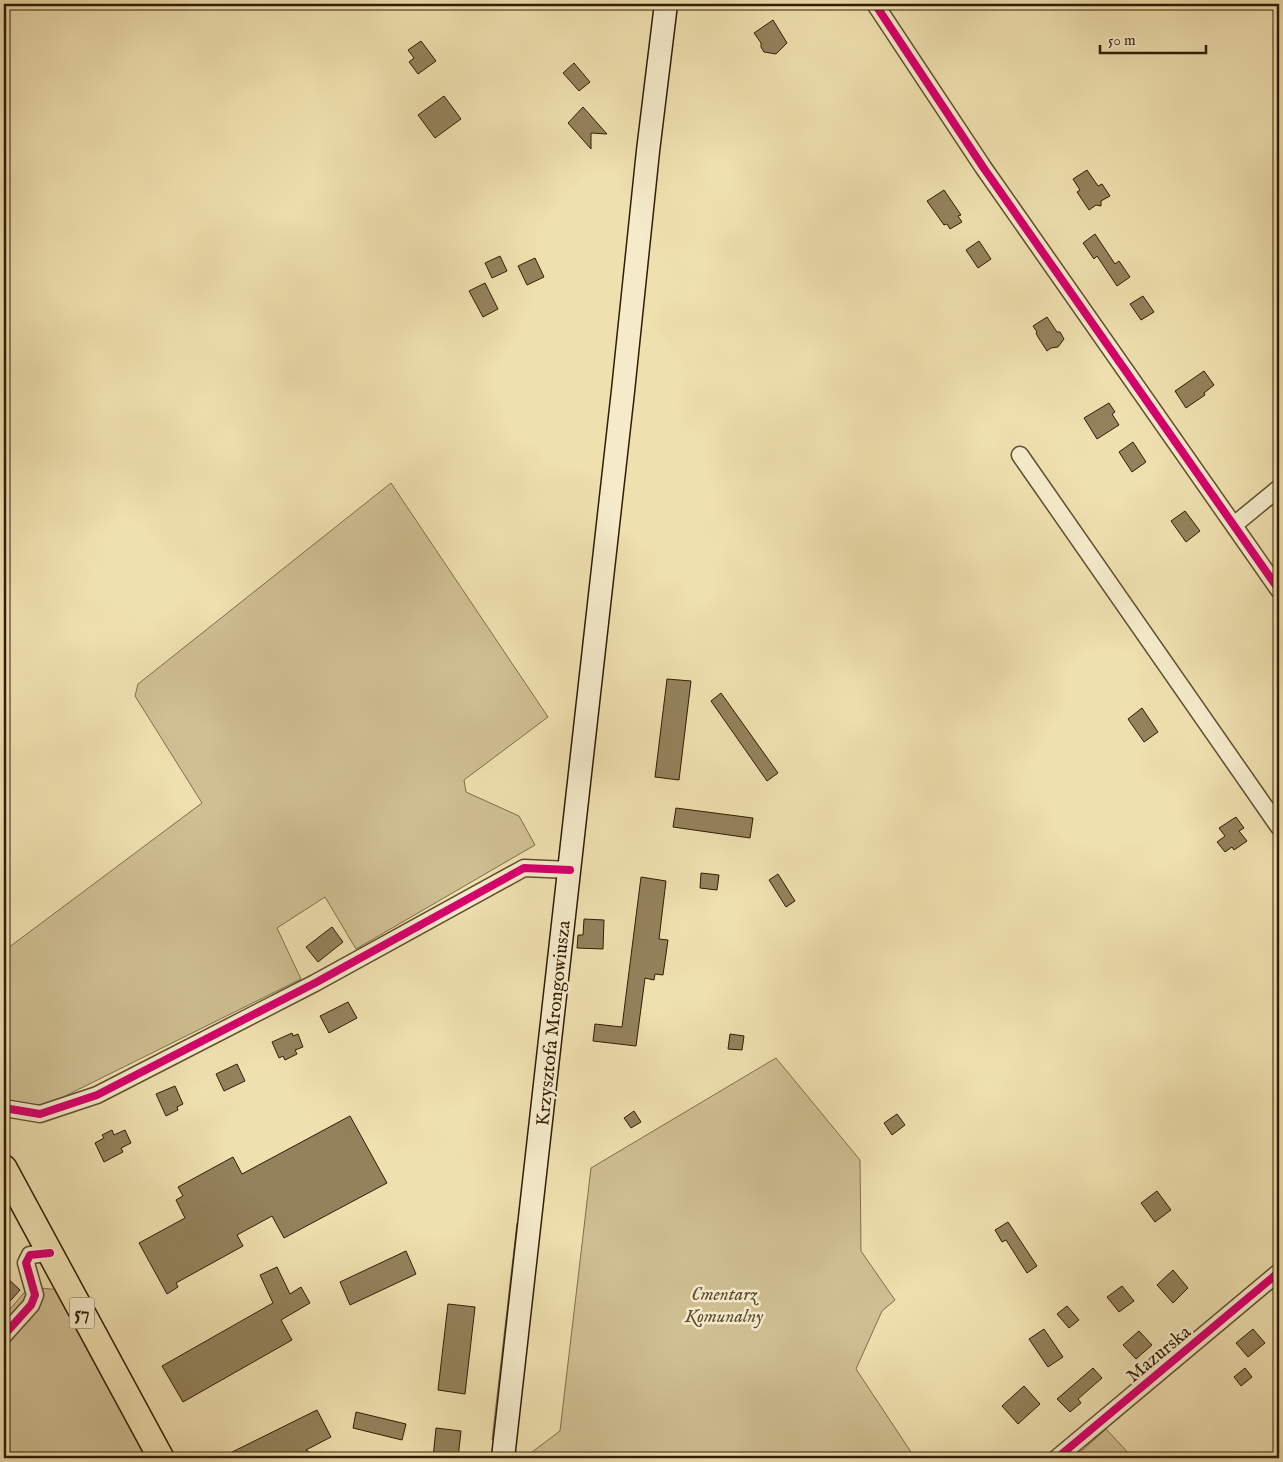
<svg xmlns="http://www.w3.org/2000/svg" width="1283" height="1462" viewBox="0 0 1283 1462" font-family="'IM FELL English',serif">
<rect width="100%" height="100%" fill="#efe0af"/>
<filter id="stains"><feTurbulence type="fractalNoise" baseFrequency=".004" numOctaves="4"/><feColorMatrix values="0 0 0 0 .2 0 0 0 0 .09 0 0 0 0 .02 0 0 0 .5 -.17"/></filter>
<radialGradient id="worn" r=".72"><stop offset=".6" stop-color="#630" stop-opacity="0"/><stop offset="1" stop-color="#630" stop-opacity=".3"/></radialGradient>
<g fill="#cfbf92" stroke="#806e4a">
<path d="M391,483L548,717L464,780L466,792L519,816L535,845L356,949L325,897L277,928L301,979L45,1106L4,1100V951L202,803L135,696L138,684Z"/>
<path d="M776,1058L860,1160L861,1251L895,1300L882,1311L856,1369L915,1458H524L560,1431L591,1168Z"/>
<path d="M517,1223L518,1226L495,1440H492Z"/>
<path d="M29,1287L61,1290L150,1458H4V1316Z"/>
<path d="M1106,1429L1133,1458H1074Z"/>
</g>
<g fill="#93825c" stroke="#301d03">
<path d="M773,20L787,43L776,54L764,52L761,47V43L754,33Z"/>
<path d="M421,41L436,61L418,74L409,62L414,58L408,50Z"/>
<path d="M574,63L590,82L579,91L563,73Z"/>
<path d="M444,96L461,119L435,138L418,115Z"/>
<path d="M583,107L607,134L591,133V149L568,123Z"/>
<path d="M1087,170L1098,186L1102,184L1110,196L1101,201V206L1096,205L1089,210L1077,192L1080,190L1073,179Z"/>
<path d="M944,190L961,215L958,216L962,222L950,229L947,224L944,225L927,201Z"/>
<path d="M1095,234L1115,264L1119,261L1130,277L1117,286L1097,256L1094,259L1083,243Z"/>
<path d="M979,241L991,259L978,268L966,250Z"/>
<path d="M500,256L507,271L492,278L485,263Z"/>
<path d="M535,258L544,277L527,285L518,266Z"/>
<path d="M485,283L498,309L483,317L469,291Z"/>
<path d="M1143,296L1154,312L1141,320L1130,304Z"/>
<path d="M1047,317L1057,332H1060L1064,339L1058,347L1051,348L1047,351L1038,337L1036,333L1037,332L1033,326Z"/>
<path d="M1204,371L1214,385L1204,393L1205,395L1186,408L1175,391Z"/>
<path d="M1109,403L1115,412L1112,414L1119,425L1097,439L1084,418Z"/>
<path d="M1133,442L1146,462L1132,472L1119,452Z"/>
<path d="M1185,511L1200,531L1186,542L1171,521Z"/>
<path d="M667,679L691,681L679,780L655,777Z"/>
<path d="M721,693L778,773L767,781L711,701Z"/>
<path d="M1142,708L1158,732L1144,742L1128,719Z"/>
<path d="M676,808L753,818L750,838L673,827Z"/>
<path d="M1236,817L1244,828L1239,831L1247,841L1234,850L1232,847L1225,852L1217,842L1225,836L1219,828Z"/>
<path d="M701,873L719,875L717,890L700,888Z"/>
<path d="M778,874L795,901L786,907L769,880Z"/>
<path d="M641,877L666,881L659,939L668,940L663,975L655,974L654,980L645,978L636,1046L593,1041L595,1024L622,1027Z"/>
<path d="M584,919L604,920L603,949L577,948L578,935H583Z"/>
<path d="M332,927L343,942L318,962L306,947Z"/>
<path d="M348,1002L357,1018L329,1033L320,1016Z"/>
<path d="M292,1033L293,1036L298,1034L303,1047L295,1050L297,1054L285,1060L283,1056L279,1058L272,1042Z"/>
<path d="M730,1034L744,1036L742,1050L728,1049Z"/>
<path d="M237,1064L245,1081L224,1091L216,1074Z"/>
<path d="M175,1086L183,1104L177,1107L178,1110L166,1116L156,1094Z"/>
<path d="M634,1111L641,1122L631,1128L624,1118Z"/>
<path d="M897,1114L905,1125L892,1135L884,1123Z"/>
<path d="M350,1116L387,1183L284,1238L272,1216L237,1235L243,1246L176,1283L178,1287L167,1294L139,1243L185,1218L176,1200L183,1196L178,1187L233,1157L242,1174Z"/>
<path d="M112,1130L114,1135L125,1130L131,1143L121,1148L123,1152L104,1162L95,1143L104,1138L102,1135Z"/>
<path d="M1157,1191L1171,1210L1155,1222L1141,1203Z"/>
<path d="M1008,1222L1037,1266L1027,1273L1006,1240L1002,1242L995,1230Z"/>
<path d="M406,1251L416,1274L350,1305L340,1282Z"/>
<path d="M277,1267L290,1294L301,1287L310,1303L281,1320L292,1340L183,1402L162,1366L273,1303L260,1275Z"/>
<path d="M1173,1270L1188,1288L1173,1303L1157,1285Z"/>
<path d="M4,1275L20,1290L4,1308Z"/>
<path d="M1122,1286L1134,1301L1119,1312L1107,1297Z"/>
<path d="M448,1304L475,1307L465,1394L438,1390Z"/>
<path d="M1067,1306L1079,1320L1069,1328L1057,1314Z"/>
<path d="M1044,1329L1063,1357L1048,1367L1029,1339Z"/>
<path d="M1253,1329L1265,1343L1248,1357L1236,1343Z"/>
<path d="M1139,1331L1152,1345L1136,1359L1123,1345Z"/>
<path d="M1093,1368L1102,1378L1078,1399L1081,1403L1070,1412L1057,1399Z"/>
<path d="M1245,1368L1252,1377L1241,1386L1234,1377Z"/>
<path d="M1024,1386L1040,1404L1018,1424L1002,1406Z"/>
<path d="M317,1410L331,1437L306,1450L318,1458H220Z"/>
<path d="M356,1412L406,1424L402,1440L353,1428Z"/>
<path d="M436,1428L461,1431L458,1458H433Z"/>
</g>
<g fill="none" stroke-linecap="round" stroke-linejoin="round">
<g stroke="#604e2e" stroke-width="19">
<g id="minor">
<path d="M875,4L983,167L1279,590"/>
<path d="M1020,455L1279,827"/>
<path d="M1234,525L1279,488"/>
<path d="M4,1108L40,1114L97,1095L315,983L524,868L570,870"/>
<path d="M4,1335L31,1305L35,1295L26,1263L30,1255L50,1253"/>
<path d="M1057,1458L1279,1272"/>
</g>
</g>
<g stroke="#301d03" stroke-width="25">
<path id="secondary" d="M503,1458L623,391L648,151L666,4"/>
</g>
<g stroke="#301d03" stroke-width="28">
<path id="primary" d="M4,1168L161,1458"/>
</g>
<use href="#minor" stroke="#f5ebcb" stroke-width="16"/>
<use href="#secondary" stroke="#f5ebcb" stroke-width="22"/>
<use href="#primary" stroke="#efe0af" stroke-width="25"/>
<g stroke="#f5ebcb" stroke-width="11">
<g id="cycleway">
<path d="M875,4L983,167L1279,590"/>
<path d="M4,1108L40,1114L97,1095L315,983L524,868L570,870"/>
<path d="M4,1335L31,1305L35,1295L26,1263L30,1255L50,1253"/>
<path d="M1057,1458L1279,1272"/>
</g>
</g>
<use href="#cycleway" stroke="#d6006c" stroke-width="8"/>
</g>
<g text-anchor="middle" stroke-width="5" stroke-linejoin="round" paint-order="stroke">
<rect fill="#f5ebcb" stroke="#6b5b3f" stroke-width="1" x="69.5" y="1297.5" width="25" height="31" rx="4"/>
<g font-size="18" font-weight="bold" fill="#301d03">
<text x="82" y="1319">57</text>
</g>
<g font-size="19" fill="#301d03" stroke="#f5ebcb">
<text transform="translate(552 1023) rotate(-84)" y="7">Krzysztofa Mrongowiusza</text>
<text transform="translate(1158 1353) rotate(-40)" y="7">Mazurska</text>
</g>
<g font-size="19" font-style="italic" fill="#604e2e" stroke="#f5ebcb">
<text x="724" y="1300">Cmentarz<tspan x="724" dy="22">Komunalny</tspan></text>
</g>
</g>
<rect width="1283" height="1462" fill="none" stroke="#efe0af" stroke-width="20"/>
<rect x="5" y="5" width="1273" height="1452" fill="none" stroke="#301d03" stroke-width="2.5"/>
<rect x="10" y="10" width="1263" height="1442" fill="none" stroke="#301d03"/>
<path d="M1100 45v8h106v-8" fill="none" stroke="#301d03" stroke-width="2.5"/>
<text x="1108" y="45" font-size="15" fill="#301d03" stroke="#f5ebcb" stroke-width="4" paint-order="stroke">50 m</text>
<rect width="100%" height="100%" filter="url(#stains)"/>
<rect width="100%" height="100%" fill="url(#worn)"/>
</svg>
